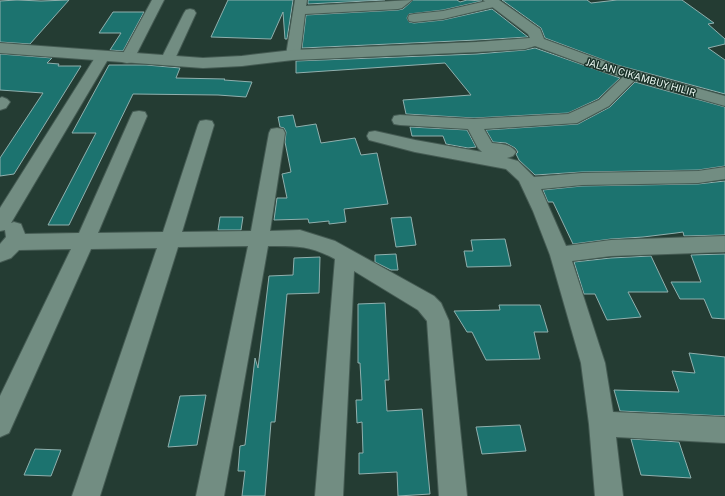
<svg xmlns="http://www.w3.org/2000/svg" width="725" height="496" viewBox="0 0 725 496" font-family="'Public Sans',sans-serif">
<rect width="100%" height="100%" fill="#243c33"/>
<g fill="#1c736f" stroke="#90b0ae">
<path d="M17,0L41,1L69,0L30,44L0,42V1Z"/>
<path d="M228,0H293L287,39H285L283,12L271,39L211,37Z"/>
<path d="M308,0H385L308,4Z"/>
<path d="M413,0H457L460,2L467,0L482,1L443,10L409,14L407,18L409,22L414,23L443,20L492,9L528,37L477,40L302,48L306,15L398,10L403,9Z"/>
<path d="M502,0H587L591,3L617,0H682L714,23L708,24L725,39V44L708,48L725,60V94L617,65L545,38L541,28Z"/>
<path d="M113,12H144L123,51L110,50L121,33H99Z"/>
<path d="M535,48L620,78L598,99L568,113L474,118L406,114L403,100L471,95L445,63L296,73V61L477,54L525,50Z"/>
<path d="M0,54L52,58L47,63L59,64L58,66H81L14,174L0,176V158L43,93L0,90Z"/>
<path d="M109,65H146L180,68L176,78L225,79L224,80L252,82L246,97L218,95L133,94L69,225H48L96,133H72Z"/>
<path d="M635,82L725,107V166L698,170L582,172L535,175L519,160L516,154L518,152L515,148L506,143L493,142L486,130L578,124L610,107Z"/>
<path d="M293,115L296,127L316,124L321,143L355,138L361,155L377,153L388,204L344,209L346,222L329,224V221L309,223L308,219L274,220L277,198H287L282,174L291,172L285,142L286,132L284,128L280,127L278,117Z"/>
<path d="M410,127L467,130L476,147L468,148L446,144L443,136H412Z"/>
<path d="M725,181V235L684,236L683,232L676,233L643,237L611,239L573,244L553,202H548L543,190L582,186L698,184Z"/>
<path d="M220,217H243L241,230H218Z"/>
<path d="M411,217L416,245L396,247L391,218Z"/>
<path d="M505,239L511,266L467,267L464,251H473L471,240Z"/>
<path d="M396,254L398,270H391L375,262V255Z"/>
<path d="M725,254V319L712,318L704,299H680L671,282H701L691,255Z"/>
<path d="M651,256L668,292H628L641,317L607,320L595,294H584L574,262L611,258Z"/>
<path d="M320,257L319,293L287,294L275,422H271L265,496H242L245,471H238L240,446L245,445L255,358L258,368L269,276L293,275L294,258Z"/>
<path d="M385,303L389,380H385L387,411L422,409L430,494L398,496L397,472L359,474V453H363L362,422L357,423L356,400H362L360,363H358V304Z"/>
<path d="M499,305H540L548,332H534L540,359L486,360L472,332H467L454,311L500,310Z"/>
<path d="M689,353L725,357V416L620,411L614,390L679,392L672,371L695,373Z"/>
<path d="M206,395L197,445L168,447L180,396Z"/>
<path d="M520,425L526,451L482,454L476,427Z"/>
<path d="M631,439L679,442L691,478L641,475Z"/>
<path d="M35,449L61,450L51,476L24,475Z"/>
</g>
<g fill="none" stroke-linecap="round" stroke-linejoin="round">
<g stroke="#455b53" stroke-width="2">
<g id="street">
<path d="M152,0H164L134,59L132,62L127,63L122,62L120,59Z"/>
<path d="M295,0H307L306,6L412,0L402,8L398,9L305,14L300,55L298,58L293,59L288,58L286,55Z"/>
<path d="M491,0H498L500,3L498,6L443,19L414,22L409,21L408,18L409,15L414,14L443,11Z"/>
<path d="M190,9L194,10L196,13L174,61L172,64L167,65L162,64L160,61L184,13L186,10Z"/>
<path d="M103,52L108,53L110,56L11,223L14,222L21,224L25,234L79,233L131,116L133,112L139,111L145,112L147,116L98,233L163,232L198,125L200,121L206,120L212,121L214,125L182,232L251,231L269,133L271,129L277,128L283,129L285,133L270,231L300,230L335,241L434,296L441,303L449,321L467,496H439L427,321L418,310L354,271L343,496H315L335,259C309,245 296,246 268,246L224,496H196L248,246L178,247L100,496H72L157,248L91,249L9,433L0,437V396L71,249L19,250L11,258L0,262V244L6,237L5,230L0,231V208L96,56L98,53Z"/>
<path d="M632,72L637,73L639,76L609,106L577,123L484,129L492,143C501,144 511,144 516,152L513,156L507,158L518,161L534,177L582,173L698,171L725,167V179L698,183L582,185L541,189L566,246L611,240L725,236V252L611,256L572,261L605,363L613,412L725,417V443L616,437L623,496H595L589,424L581,363L550,255L533,211L519,181L506,169L501,168L415,152L369,140L367,136L369,132L375,131L415,140L482,152L478,148L468,129L400,125L394,124L392,120L394,116L400,115L474,119L568,114L599,100L627,73Z"/>
<path d="M2,97L7,99L10,102L6,108L0,110V98Z"/>
</g>
</g>
<g stroke="#455b53" stroke-width="2">
<path id="secondary" d="M483,0H499L540,29L544,39L617,66L725,96V106L605,72L535,46L525,49L477,52L293,60L242,66L203,68L0,53V43L203,58L242,56L293,50L477,42L530,38L528,34Z"/>
</g>
<use href="#street" fill="#728d82" fill-rule="evenodd"/>
<use href="#secondary" fill="#728d82" fill-rule="evenodd"/>
</g>
<g text-anchor="middle" stroke-width="3" stroke-linejoin="round" paint-order="stroke">
<g font-size="10" fill="#ebf9f3" stroke="#1a3229">
<text transform="translate(641 77) rotate(16)" y="4">JALAN CIKAMBUY HILIR</text>
</g>
</g>
</svg>
